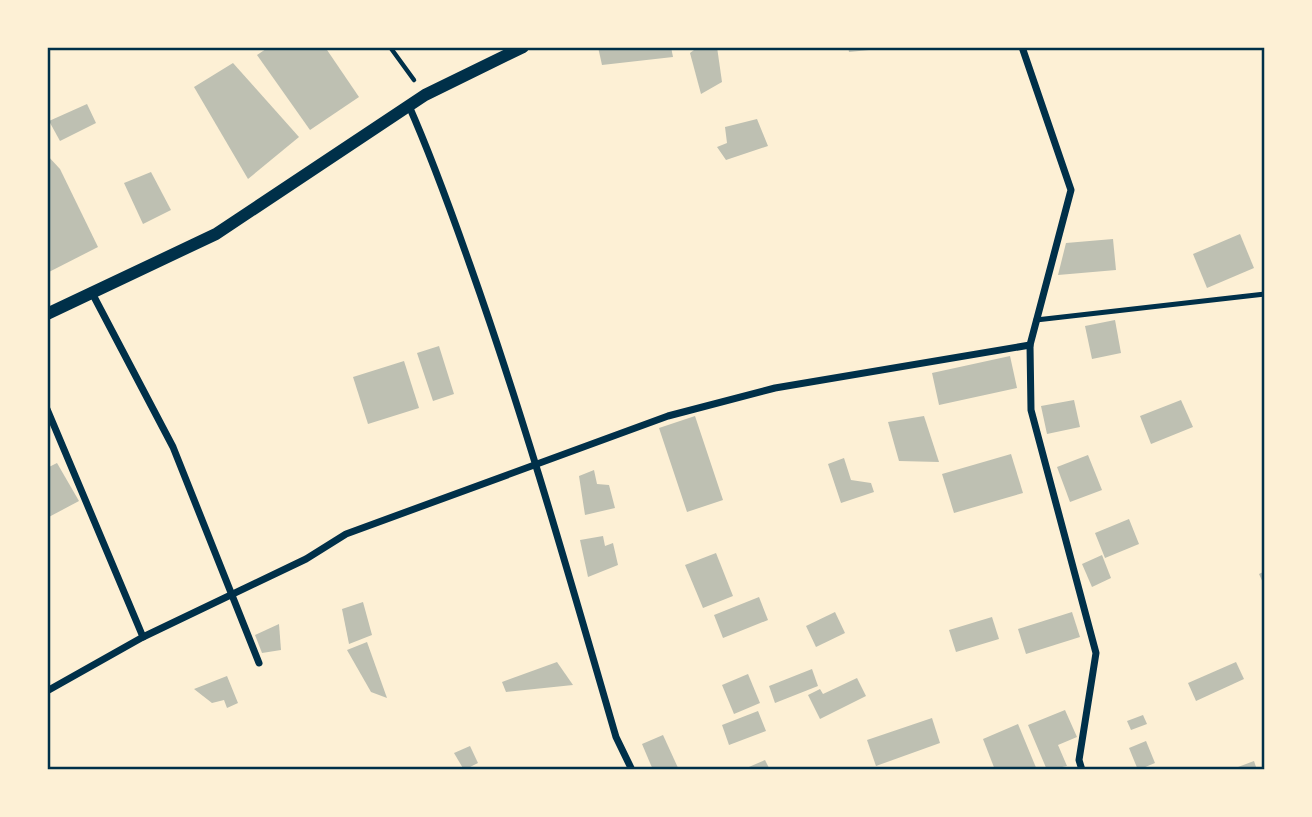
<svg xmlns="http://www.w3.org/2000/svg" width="1312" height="817" viewBox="0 0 1312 817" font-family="Montserrat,sans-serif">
<rect width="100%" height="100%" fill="#fdf0d5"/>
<g fill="#bec0b2">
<path d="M269,47H325L359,97L310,130L257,55Z"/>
<path d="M598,47H671L673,57L602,65Z"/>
<path d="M698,47H717L722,82L701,94L690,53Z"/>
<path d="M848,47H879V49L849,52Z"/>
<path d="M233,63L299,137L248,179L194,87Z"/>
<path d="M87,104L96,123L60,141L49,121Z"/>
<path d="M757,119L768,146L726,160L717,147L727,143L725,127Z"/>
<path d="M47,155L60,169L98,247L47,273Z"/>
<path d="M151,172L171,210L143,224L124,183Z"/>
<path d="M1240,234L1254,268L1207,288L1193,254Z"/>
<path d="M1113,239L1116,270L1058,275L1066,243Z"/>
<path d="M1115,320L1121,353L1092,359L1085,326Z"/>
<path d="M439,346L454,394L433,401L417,353Z"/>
<path d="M1010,356L1017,388L939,405L932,373Z"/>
<path d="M404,361L419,408L368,424L353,377Z"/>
<path d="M1074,400L1080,427L1047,434L1041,406Z"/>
<path d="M1181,400L1193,427L1151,444L1140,416Z"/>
<path d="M695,416L723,500L687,512L659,428Z"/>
<path d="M924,416L939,462L899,461L888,422Z"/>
<path d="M1011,454L1023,493L954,513L942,474Z"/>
<path d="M1088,455L1102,490L1070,502L1057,467Z"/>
<path d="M844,458L851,480L871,483L874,492L841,503L828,464Z"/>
<path d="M57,463L79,501L47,518V468Z"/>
<path d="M594,470L597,484L609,485L615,508L585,515L579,476Z"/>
<path d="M1129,519L1139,544L1105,558L1095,533Z"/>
<path d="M603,536L605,546L613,543L618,565L588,577L580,540Z"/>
<path d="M716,553L733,596L703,608L685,565Z"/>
<path d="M1102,555L1111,578L1092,587L1082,564Z"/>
<path d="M1265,571V587L1259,574Z"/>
<path d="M759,597L768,620L723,638L714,615Z"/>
<path d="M363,602L372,635L349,644L342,609Z"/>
<path d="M835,612L845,633L816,647L806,626Z"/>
<path d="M1072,612L1080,637L1026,654L1018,629Z"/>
<path d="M992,617L999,639L956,652L949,630Z"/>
<path d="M279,624L281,650L262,653L255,635Z"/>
<path d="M367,642L387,698L371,692L347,650Z"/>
<path d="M557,662L573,685L506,692L502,682Z"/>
<path d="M1236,662L1244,679L1196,701L1188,683Z"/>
<path d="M812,669L818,686L775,703L769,686Z"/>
<path d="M748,674L760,703L734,714L722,685Z"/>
<path d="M227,676L238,703L227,708L224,700L212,703L194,689Z"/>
<path d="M857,678L866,696L820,719L808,695L820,689L823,694Z"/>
<path d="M1065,710L1077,737L1058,745L1067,766L1047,770L1028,725Z"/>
<path d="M758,711L766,731L729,745L722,725Z"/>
<path d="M1143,715L1147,724L1131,730L1127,721Z"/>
<path d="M932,718L940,743L876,766L867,740Z"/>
<path d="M1018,724L1037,770H995L983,739Z"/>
<path d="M663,735L679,770H653L642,744Z"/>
<path d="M1146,741L1155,763L1138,770L1129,748Z"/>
<path d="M470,746L478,763L464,770L454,753Z"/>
<path d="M765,760L770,770H742Z"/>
<path d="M1254,761L1257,770H1239L1238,767Z"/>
</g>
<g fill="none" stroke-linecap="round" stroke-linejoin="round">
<path stroke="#003049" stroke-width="4.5" d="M390,47L414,80"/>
<path stroke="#003049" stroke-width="5" d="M1036,320L1265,294"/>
<g stroke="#003049" stroke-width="7">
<path d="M1022,47L1071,190L1030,345L1031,410L1096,653L1079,760L1082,770"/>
<path d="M409,106C432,158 451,211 470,265C525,420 570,579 616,737L632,770"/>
<path d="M91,291L173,447L259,663"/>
<path d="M47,409L143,637"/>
<path d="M47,691L143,637L306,559L346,534L668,416L775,388L1030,345"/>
</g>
<path stroke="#003049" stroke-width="12" d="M47,314L216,234L425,95L523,47"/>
</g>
<rect width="1312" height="817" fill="none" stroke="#fdf0d5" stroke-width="98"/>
<rect x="49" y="49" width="1214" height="719" fill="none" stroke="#003049" stroke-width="2.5"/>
</svg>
